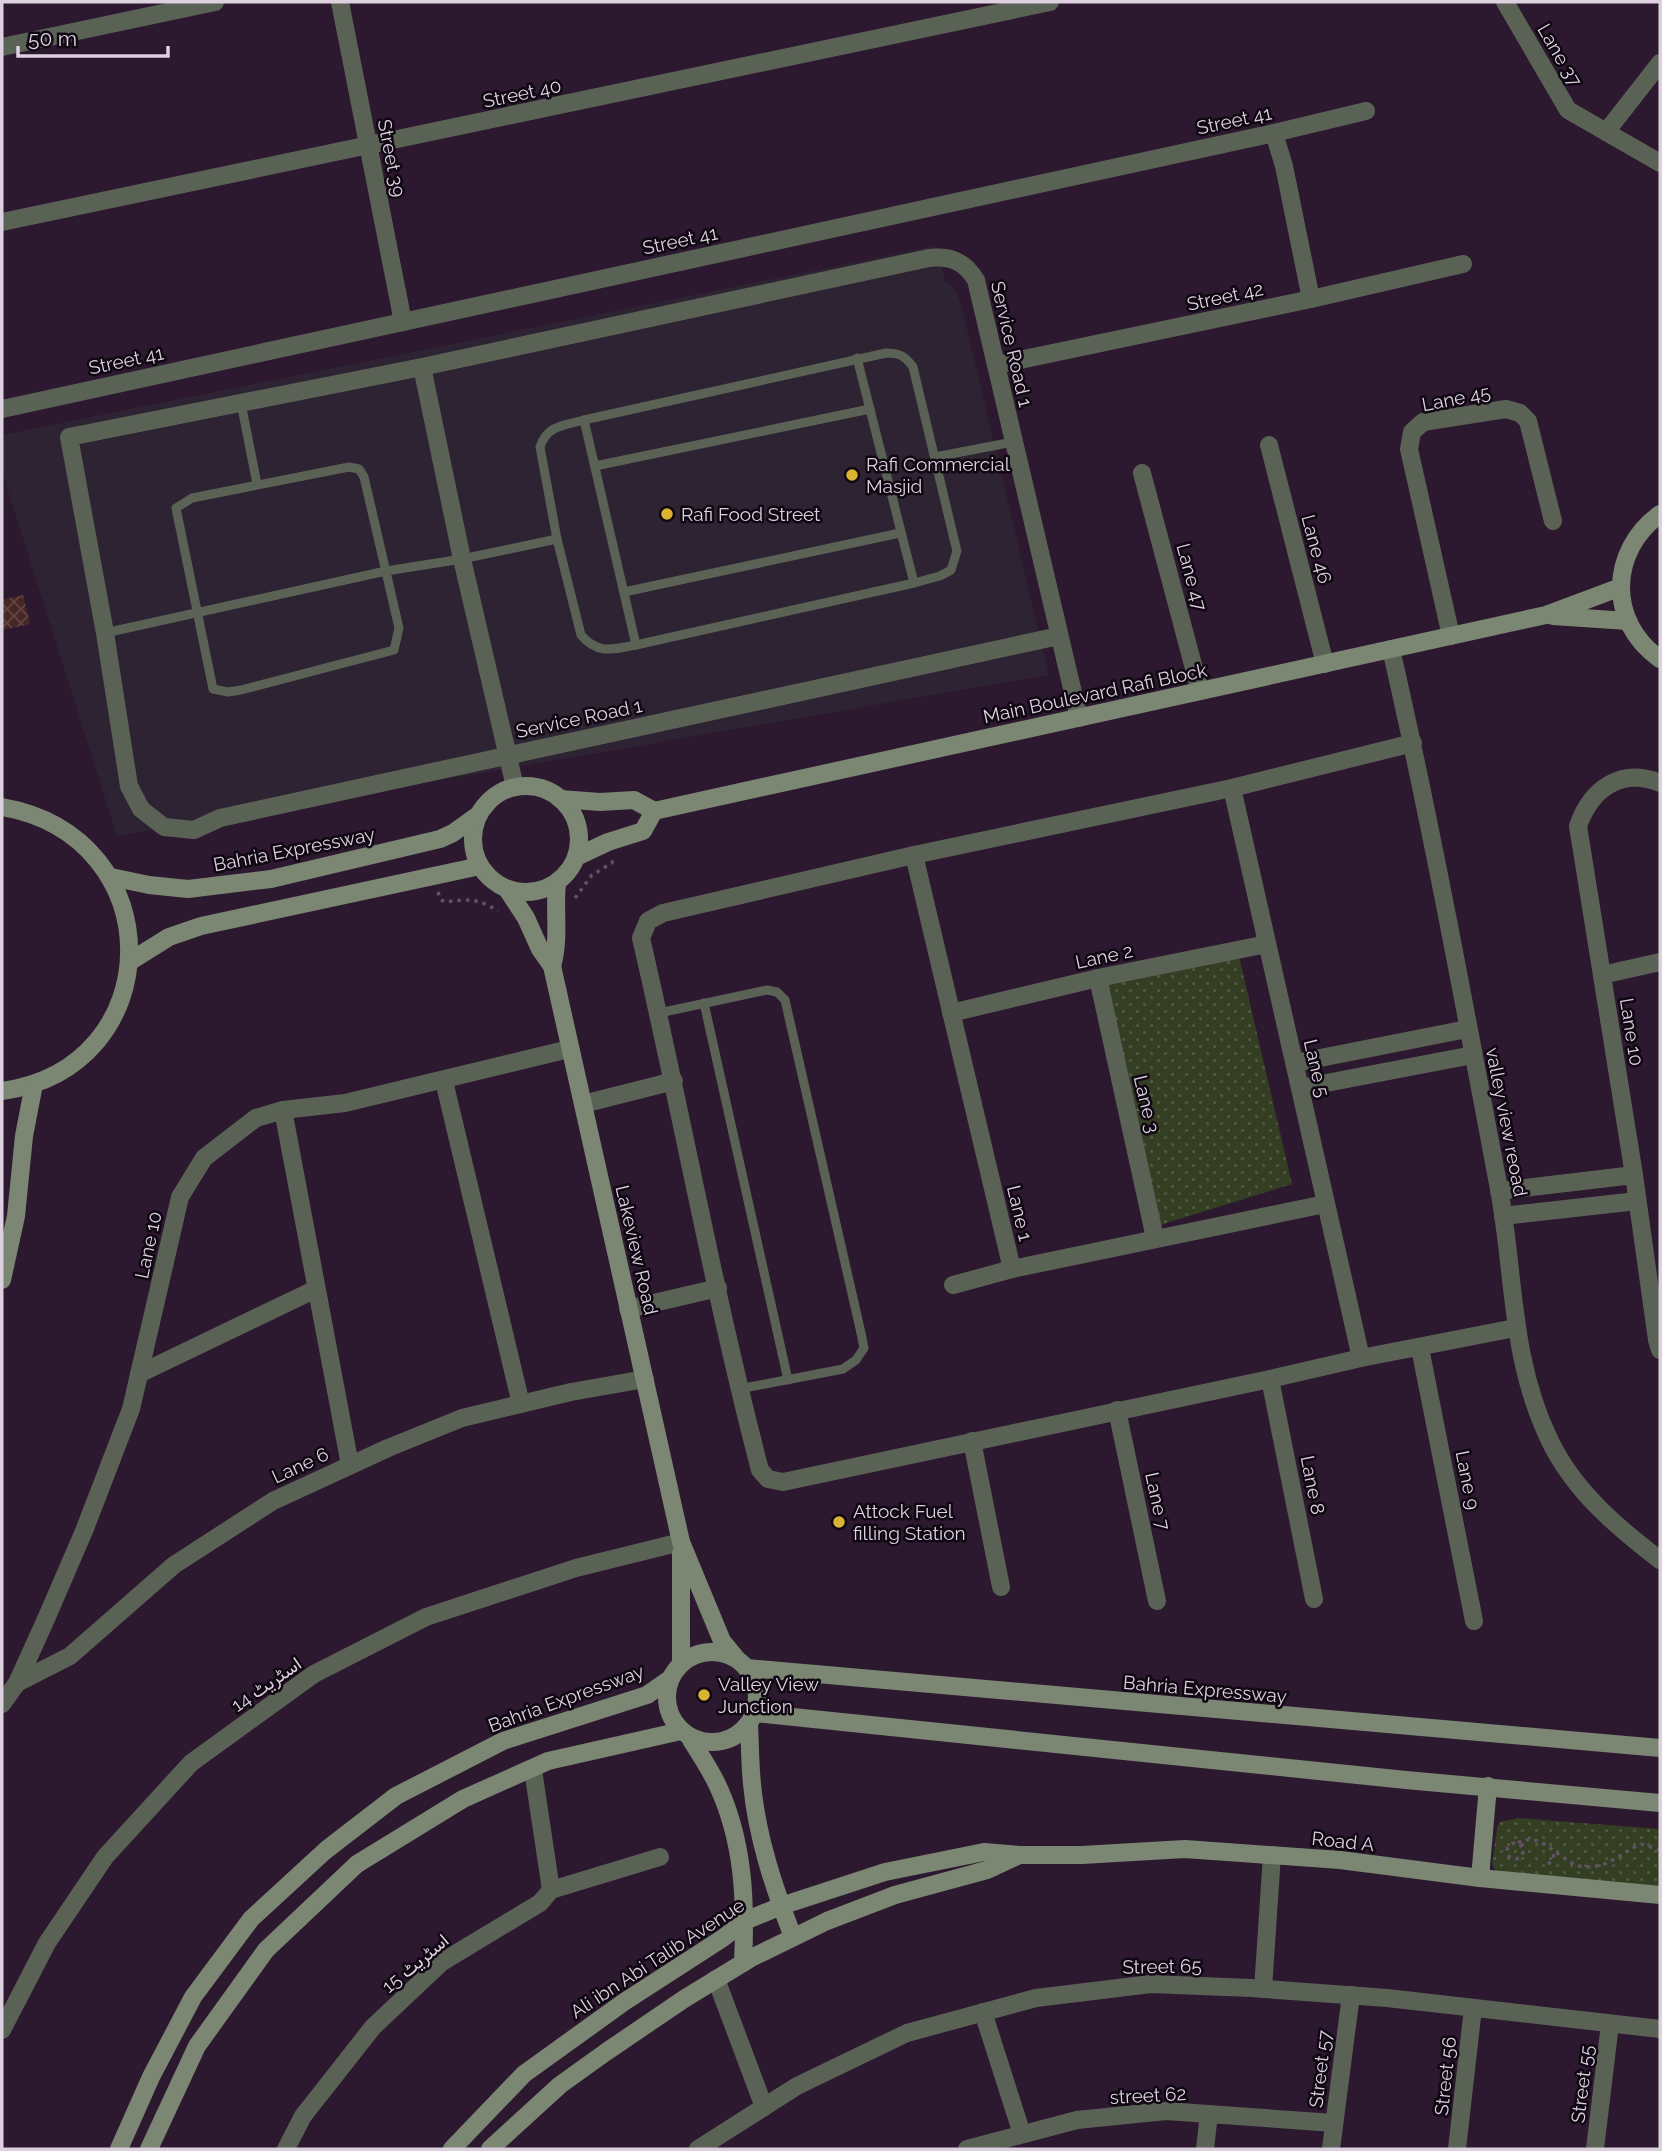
<svg xmlns="http://www.w3.org/2000/svg" width="1662" height="2151" viewBox="0 0 1662 2151" font-family="Raleway,Vazirmatn,sans-serif">
<defs>
<pattern id="park-dots" width="8" height="8" patternUnits="userSpaceOnUse" patternTransform="scale(1.75)"><rect width="8" height="8" fill="#343e22"/><path d="M2 2h.1M6 6h.1" fill="none" stroke="#515942" stroke-width="1.8" stroke-linecap="round"/></pattern>
<pattern id="building-cross-hatch" width="8" height="8" patternUnits="userSpaceOnUse" patternTransform="scale(1.75)"><rect width="8" height="8" fill="#472724"/><path d="M0 0l8 8M0 8l8-8" fill="none" stroke="#614543"/></pattern>
</defs>
<rect width="100%" height="100%" fill="#2c182f"/>
<path fill="#2e2332" d="M936,246L945,281L954,287L961,304L1049,675L117,836L2,472V435Z"/>
<g fill="url(#park-dots)">
<path d="M1238,952L1292,1184L1157,1226L1104,980Z"/>
<path d="M1518,1818L1660,1829V1887L1498,1875L1492,1864L1497,1827L1500,1822Z"/>
</g>
<path fill="url(#building-cross-hatch)" d="M23,595L30,624L2,630V600Z"/>
<g fill="none" stroke-linecap="round" stroke-linejoin="round">
<g stroke="#635166" stroke-width="3.5" stroke-dasharray="3.5 5" stroke-linecap="butt">
<path d="M438,892L440,899L445,902C469,899 477,898 498,911"/>
<path d="M575,898L592,875L612,863L613,860"/>
<circle cx="1515" cy="1851" r="8"/>
<path d="M1518,1843C1543,1828 1562,1867 1586,1867C1611,1867 1620,1853 1641,1844L1660,1850"/>
<path d="M1548,1864L1552,1861L1555,1851"/>
</g>
<g stroke="#5a6255" stroke-width="9">
<path d="M886,353C900,353 905,356 913,367L954,539L957,551L951,570L940,576L914,583L636,645C613,649 598,655 581,635L557,539L540,447C547,425 563,426 584,420Z"/>
<path d="M857,358L914,583"/>
<path d="M241,403L257,484"/>
<path d="M584,420L636,645"/>
<path d="M935,457L1013,442"/>
<path d="M595,466L870,409"/>
<path d="M349,467L359,469L364,477L399,628L394,650L241,690L228,692L213,689L176,508L192,498Z"/>
<path d="M624,592L900,533"/>
<path d="M105,633L386,571L462,559L557,539"/>
<path d="M704,1003L788,1380"/>
<path d="M659,1013L767,990L777,992L785,1000L861,1333L864,1348L856,1360L843,1369L739,1389"/>
</g>
<g stroke="#5a6255" stroke-width="18">
<path d="M340,2L403,322"/>
<path d="M1505,2L1568,110L1660,163"/>
<path d="M2,47L215,2"/>
<path d="M1606,132L1660,63"/>
<path d="M1274,133L1284,166L1311,299"/>
<path d="M2,222L1050,2"/>
<path d="M996,365L1311,299L1463,264"/>
<path d="M422,367L462,559L515,787"/>
<path d="M2,409L1274,133L1366,111"/>
<path d="M1269,445L1325,664"/>
<path d="M1142,473L1200,691"/>
<path d="M1059,636L220,818L194,830L164,827L141,809L129,786L105,633L69,437L422,367L929,258C951,256 964,261 976,280L1079,718"/>
<path d="M1451,636L1409,449L1412,432L1423,422L1506,409L1520,413L1528,421L1553,521"/>
<path d="M1391,649C1432,828 1465,1009 1499,1189C1515,1276 1510,1359 1550,1441C1574,1491 1618,1528 1660,1560"/>
<path d="M1413,743L1232,788L914,855L663,913L648,921L641,938C682,1115 714,1294 760,1470L768,1479L783,1482L1270,1379L1361,1358L1515,1328"/>
<path d="M1660,783C1621,767 1591,789 1578,826L1634,1175L1657,1340L1660,1350"/>
<path d="M1232,788L1361,1358"/>
<path d="M914,855L1012,1269L1325,1204"/>
<path d="M1602,975L1660,962"/>
<path d="M1098,978L1155,1238"/>
<path d="M951,1013L1098,978L1267,944"/>
<path d="M1295,1063L1467,1029"/>
<path d="M444,1081L521,1404"/>
<path d="M1300,1088L1473,1055"/>
<path d="M583,1104L674,1081"/>
<path d="M283,1110L350,1465"/>
<path d="M1499,1191L1634,1175"/>
<path d="M1503,1216L1637,1201"/>
<path d="M953,1285L1012,1269"/>
<path d="M628,1309L718,1288"/>
<path d="M1420,1348L1474,1621"/>
<path d="M139,1374L316,1289"/>
<path d="M1270,1379L1314,1599"/>
<path d="M1117,1410L1157,1601"/>
<path d="M972,1441L1001,1587"/>
<path d="M17,1683L70,1656L174,1565L273,1501L388,1448L462,1418L571,1392L645,1379"/>
<path d="M2,1704L17,1683L46,1619L84,1531L131,1409L180,1197L204,1158L256,1118L283,1110L345,1103L569,1049"/>
<path d="M533,1770L551,1890"/>
<path d="M716,1979L764,2107"/>
<path d="M1263,1989L1272,1855"/>
<path d="M983,2012L1022,2134"/>
<path d="M2,2030L47,1943L105,1857L191,1763L314,1674L426,1617L576,1568L681,1542"/>
<path d="M286,2149L303,2116L373,2027L442,1962L540,1903L551,1890L660,1857"/>
<path d="M698,2149L797,2086L907,2033L1036,1998L1151,1984L1251,1988L1387,1998L1660,2029"/>
<path d="M967,2149L1077,2120L1166,2111L1334,2123"/>
<path d="M1205,2149L1209,2114"/>
<path d="M1331,2149L1351,1995"/>
<path d="M1457,2149L1473,2008"/>
<path d="M1595,2149L1610,2024"/>
</g>
<g stroke="#7b8773" stroke-width="18">
<path d="M1660,514C1609,551 1607,622 1660,659"/>
<path d="M1553,616L1628,621"/>
<circle cx="526" cy="839" r="53"/>
<path d="M560,799L600,802L634,800L654,811"/>
<path d="M2,807C173,837 170,1068 2,1091"/>
<path d="M654,811L1546,615L1621,587"/>
<path d="M576,857L608,842L643,831L654,811"/>
<path d="M111,877L149,885L188,889L271,879L440,839L453,833L478,815"/>
<path d="M507,889L526,918L540,949L552,966L681,1542L722,1641L736,1658"/>
<path d="M129,962L169,937L201,926L480,866"/>
<path d="M552,966C560,940 554,910 557,883"/>
<path d="M2,1280L16,1216L24,1136L34,1084"/>
<path d="M681,1553V1663"/>
<circle cx="712" cy="1697" r="45"/>
<path d="M747,1668L1660,1748"/>
<path d="M754,1713L1406,1780L1660,1803"/>
<path d="M749,1725C750,1744 750,1765 752,1784C757,1837 774,1888 793,1937"/>
<path d="M691,1740C700,1754 709,1768 716,1782C744,1840 746,1901 743,1963"/>
<path d="M1480,1878L1488,1786"/>
<path d="M119,2149L151,2077L193,1997L251,1919L326,1850L396,1796L503,1741L647,1695L670,1679"/>
<path d="M149,2149L197,2046L266,1950L357,1864L463,1799L548,1761L681,1731"/>
<path d="M452,2149L524,2074L624,2002L723,1938L745,1921L781,1906L885,1872L984,1852L1020,1855H1082L1185,1849L1340,1860L1480,1878L1660,1895"/>
<path d="M490,2149L560,2085L606,2052L684,1999L751,1958L827,1921L895,1895L987,1870L1017,1856"/>
</g>
</g>
<g fill="#dab333" stroke="#0f0711" stroke-width="2.5">
<circle cx="852" cy="475" r="7"/>
<circle cx="667" cy="514" r="7"/>
<circle cx="839" cy="1522" r="7"/>
<circle cx="704" cy="1695" r="7"/>
</g>
<g text-anchor="middle" stroke-width="5" stroke-linejoin="round" paint-order="stroke">
<g font-size="19" fill="#ddd0df" stroke="#0f0711">
<text transform="translate(1560 55) rotate(60)" y="7">Lane 37</text>
<text transform="translate(522 93) rotate(-12)" y="7">Street 40</text>
<text transform="translate(1234 120) rotate(-12)" y="7">Street 41</text>
<text transform="translate(392 158) rotate(79)" y="7">Street 39</text>
<text transform="translate(680 240) rotate(-12)" y="7">Street 41</text>
<text transform="translate(1225 296) rotate(-12)" y="7">Street 42</text>
<text transform="translate(1012 344) rotate(77)" y="7">Service Road 1</text>
<text transform="translate(126 360) rotate(-12)" y="7">Street 41</text>
<text transform="translate(1456 398) rotate(-11)" y="7">Lane 45</text>
<text transform="translate(1317 549) rotate(75)" y="7">Lane 46</text>
<text transform="translate(1192 577) rotate(75)" y="7">Lane 47</text>
<text transform="translate(1095 693) rotate(-12)" y="7">Main Boulevard Rafi Block</text>
<text transform="translate(579 718) rotate(-12)" y="7">Service Road 1</text>
<text transform="translate(294 849) rotate(-11)" y="7">Bahria Expressway</text>
<text transform="translate(1104 956) rotate(-12)" y="7">Lane 2</text>
<text transform="translate(1632 1032) rotate(81)" y="7">Lane 10</text>
<text transform="translate(1317 1068) rotate(77)" y="7">Lane 5</text>
<text transform="translate(1147 1104) rotate(77)" y="7">Lane 3</text>
<text transform="translate(1507 1122) rotate(79)" y="7">valley view reoad</text>
<text transform="translate(1020 1213) rotate(77)" y="7">Lane 1</text>
<text transform="translate(148 1245) rotate(-78)" y="7">Lane 10</text>
<text transform="translate(637 1250) rotate(77)" y="7">Lakeview Road</text>
<text transform="translate(300 1465) rotate(-25)" y="7">Lane 6</text>
<text transform="translate(1468 1480) rotate(79)" y="7">Lane 9</text>
<text transform="translate(1313 1485) rotate(79)" y="7">Lane 8</text>
<text transform="translate(1158 1501) rotate(78)" y="7">Lane 7</text>
<text transform="translate(266 1684) rotate(-35)" y="7">اسٹریٹ 14</text>
<text transform="translate(1205 1689) rotate(5)" y="7">Bahria Expressway</text>
<text transform="translate(566 1698) rotate(-20)" y="7">Bahria Expressway</text>
<text transform="translate(1343 1841) rotate(6)" y="7">Road A</text>
<text transform="translate(657 1958) rotate(-33)" y="7">Ali ibn Abi Talib Avenue</text>
<text transform="translate(415 1963) rotate(-40)" y="7">اسٹریٹ 15</text>
<text transform="translate(1162 1966) rotate(-1)" y="7">Street 65</text>
<text transform="translate(1320 2069) rotate(-83)" y="7">Street 57</text>
<text transform="translate(1445 2076) rotate(-84)" y="7">Street 56</text>
<text transform="translate(1582 2084) rotate(-83)" y="7">Street 55</text>
<text transform="translate(1148 2095) rotate(-3)" y="7">street 62</text>
</g>
<g font-size="19" fill="#ddd0df" stroke="#0f0711" text-anchor="start">
<text x="866" y="471">Rafi Commercial<tspan x="866" dy="22">Masjid</tspan></text>
<text x="681" y="521">Rafi Food Street</text>
<text x="853" y="1518">Attock Fuel<tspan x="853" dy="22">filling Station</tspan></text>
<text x="718" y="1691">Valley View<tspan x="718" dy="22">Junction</tspan></text>
</g>
</g>
<rect width="1662" height="2151" fill="none" stroke="#ddd0df" stroke-width="7"/>
<path d="M18 46v10h150v-10" fill="none" stroke="#ddd0df" stroke-width="3.5"/>
<text x="28" y="46" font-size="21" fill="#ddd0df" stroke="#0f0711" stroke-width="5" paint-order="stroke">50 m</text>
</svg>
